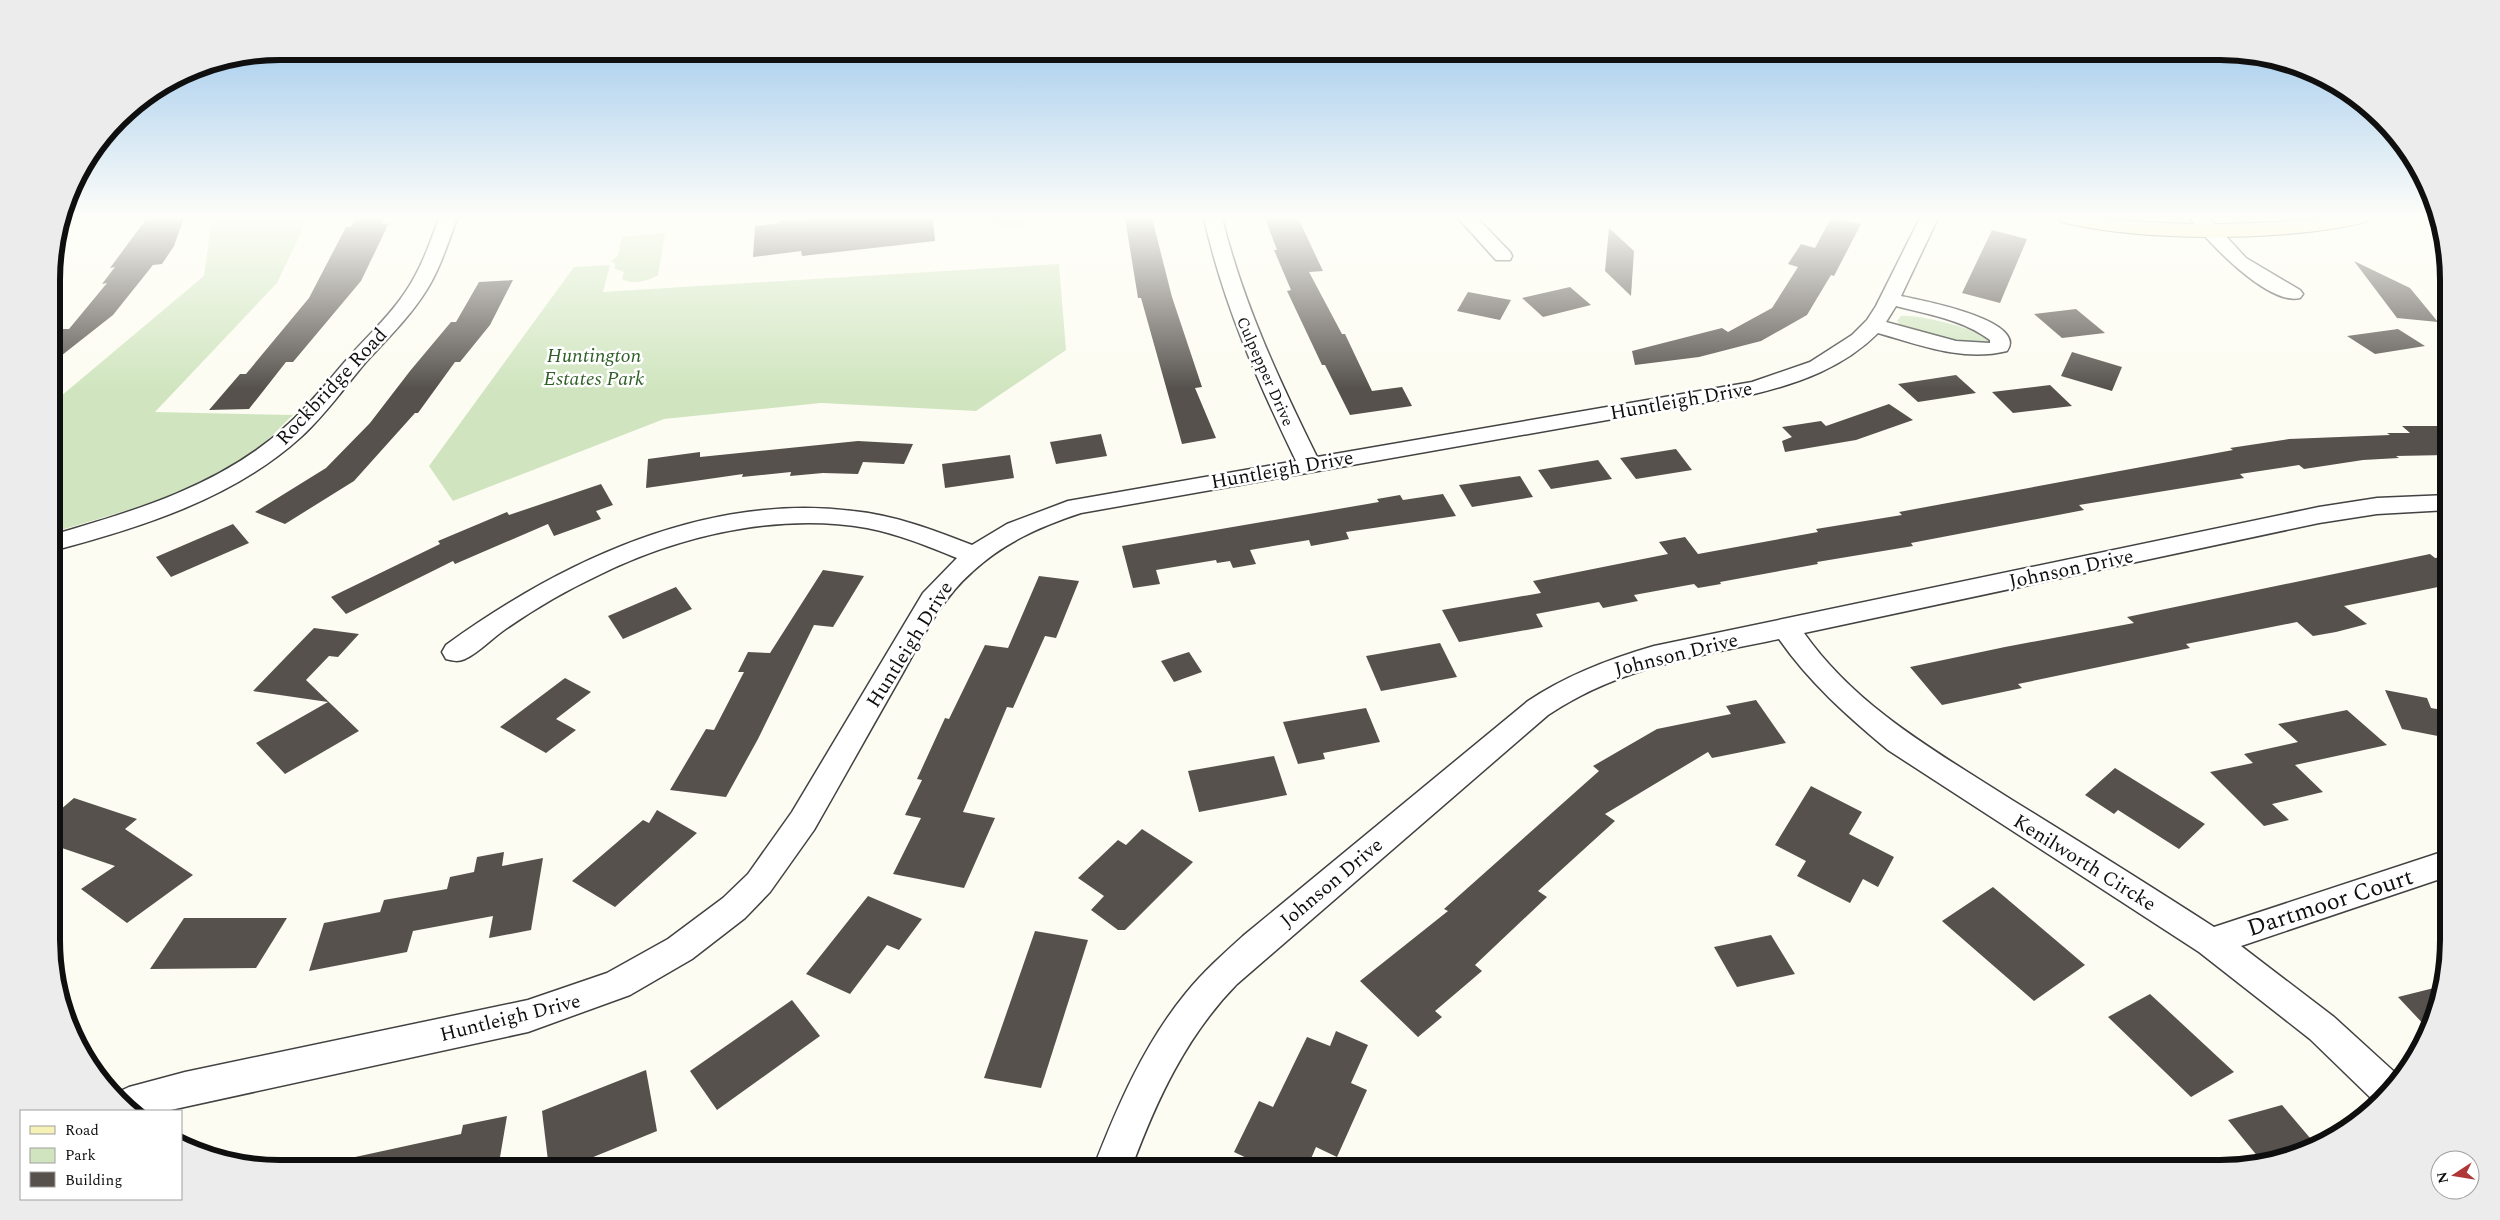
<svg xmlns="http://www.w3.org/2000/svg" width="2500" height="1220" viewBox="0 0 2500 1220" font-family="Spectral,serif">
<rect width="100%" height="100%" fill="#fdfcf2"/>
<g fill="#d0e5bf">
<path d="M212,218H308L277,283L155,412L293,415C282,425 272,437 260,446C202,493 124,511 54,532L61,396L204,276Z"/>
<path d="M991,218H1034C1024,231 1008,229 995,225Z"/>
<path d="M2233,218H2313L2281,223L2231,224L2226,221Z"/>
<path d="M665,233L658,275C649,281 632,285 622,279L624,272L615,269V263L611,261L618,256L622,237Z"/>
<path d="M1059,264L1066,350L976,411L821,403L664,419L453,501L429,466L574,267L610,265L603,292Z"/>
<path d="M1901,316C1918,314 1978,329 1990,340L1989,344L1973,346L1902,327L1897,321Z"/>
</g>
<g fill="#56514c">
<path d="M147,218H184L174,246L162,264L153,265L113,315L52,363V336L61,329H69L107,283L102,284L115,267L110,268Z"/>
<path d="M355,218H385L382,224L389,223L361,281L293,362H286L249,409L209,410L240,374H246L309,298L346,227H351Z"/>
<path d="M802,218H933L935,241L802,256L801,251L753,257L755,226L779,223L781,220L803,221Z"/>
<path d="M1125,218H1152L1172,297L1202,387L1195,388L1216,438L1182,444L1141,298H1138Z"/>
<path d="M1265,218H1298L1323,271L1309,272L1342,334H1345L1372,391L1402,387L1412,406L1350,415L1325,365H1322L1287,291L1291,290L1274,250H1277Z"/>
<path d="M1831,218L1861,224L1834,276L1831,275L1807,315L1761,341L1699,357L1635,365L1632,351L1722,328L1728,332L1772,308L1798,267L1788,264L1801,244L1815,248Z"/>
<path d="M1609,228L1634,251L1631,296L1605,271Z"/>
<path d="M1992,230L2027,239L2000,303L1962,293Z"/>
<path d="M2354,261L2410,288L2438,322L2397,318Z"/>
<path d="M513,280L490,325L460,362H455L418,413H415L354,481L285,524L255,512L326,468L370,423L410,371L451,322H456L479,282Z"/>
<path d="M1570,287L1591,305L1543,317L1522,298Z"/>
<path d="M1468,292L1511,300L1500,320L1457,311Z"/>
<path d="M2076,309L2105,333L2062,338L2034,314Z"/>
<path d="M2398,329L2425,346L2375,354L2347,336Z"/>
<path d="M2072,352L2122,367L2112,391L2061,376Z"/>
<path d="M1956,375L1976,393L1918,402L1898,384Z"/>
<path d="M2050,385L2072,406L2013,413L1992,392Z"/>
<path d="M1889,404L1913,420L1856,440L1785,452L1782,441L1792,437L1782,427L1821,421L1826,426Z"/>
<path d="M2402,426H2447V455L2396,456L2399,458L2363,460L2304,469L2299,465L2240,474L2244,478L2079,505L2084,510L1911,543L1913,546L1817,562L1818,564L1720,582L1721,584L1698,588L1694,584L1634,595L1638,601L1603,608L1599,602L1536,614L1543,627L1459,642L1442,610L1541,593L1533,581L1668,554L1659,542L1685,537L1698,554L1818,532L1816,529L1902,515L1899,512L2233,450L2230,448L2289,439L2390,435L2387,433H2410Z"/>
<path d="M1101,434L1107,456L1056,464L1050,442Z"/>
<path d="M858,441L913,444L904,464L863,462L858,474L823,473L790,476L791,472L742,477L743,474L646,488L648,459L700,452V457Z"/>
<path d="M1676,449L1692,470L1636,479L1620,458Z"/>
<path d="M1010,455L1014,478L945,488L942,464Z"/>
<path d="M1598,460L1612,479L1551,489L1538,470Z"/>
<path d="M1520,476L1533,497L1472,507L1459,485Z"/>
<path d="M601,484L613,505L596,511L601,519L554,536L548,524L455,564L453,561L346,614L331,597L440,544L438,541L507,512L509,515Z"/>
<path d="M1443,494L1456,516L1346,532L1349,539L1311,546L1309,540L1250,550L1256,564L1233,568L1230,561L1217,563L1216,560L1156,570L1160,584L1133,588L1122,546L1379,502L1377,499L1400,495L1403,500Z"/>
<path d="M233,524L249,543L171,577L156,557Z"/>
<path d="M2430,554L2435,558L2448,556V585L2344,606L2367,624L2336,632L2313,636L2297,622L2186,644L2190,648L2018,684L2022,688L1942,705L1910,667L2005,647L2134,623L2127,617Z"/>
<path d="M823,570L864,576L833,627L814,625L758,739L726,797L670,790L706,729L714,730L744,672H738L748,652L770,653Z"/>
<path d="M1039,576L1079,581L1056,638L1045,636L1013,708L1007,707L963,812L995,818L964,888L893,874L921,818L905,815L922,780L917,779L945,718L949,719L985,645L1008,648Z"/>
<path d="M676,587L692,609L623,639L608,616Z"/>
<path d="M314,628L359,634L338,657L329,656L306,680L359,731L285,774L256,743L328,702L253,691Z"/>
<path d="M1440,643L1457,677L1381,691L1366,656Z"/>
<path d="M1189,652L1202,672L1174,682L1161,661Z"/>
<path d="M565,678L591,692L556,719L576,730L546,753L500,727Z"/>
<path d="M2385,690L2427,698L2431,708L2448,711V738L2402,729Z"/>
<path d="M1756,700L1786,743L1712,758L1708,752L1605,814L1615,821L1538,891L1547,897L1475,965L1482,971L1435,1011L1442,1017L1418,1037L1360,981L1448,911L1444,909L1599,771L1593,766L1657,729L1731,714L1726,706Z"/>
<path d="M1366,708L1380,742L1323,753L1325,759L1298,764L1283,722Z"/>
<path d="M2347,710L2387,745L2295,765L2323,792L2272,804L2289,820L2264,826L2210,772L2253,763L2244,754L2298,742L2278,724Z"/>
<path d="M1274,756L1287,795L1199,812L1188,771Z"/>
<path d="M2115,768L2205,824L2179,849L2118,810L2114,814L2085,795Z"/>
<path d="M1811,786L1862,812L1849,834L1894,857L1878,887L1863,879L1850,903L1797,876L1806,861L1775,845Z"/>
<path d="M74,798L137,819L125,829L193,875L127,923L81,889L115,866L53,845V816Z"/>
<path d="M657,810L697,833L615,907L572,881L643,820L649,823Z"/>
<path d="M1142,829L1193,862L1125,930H1118L1091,910L1104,896L1078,878L1118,840L1126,845Z"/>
<path d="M504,852L502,866L543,858L531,930L489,938L493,916L413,931L407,952L309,971L324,923L380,912L384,900L447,889L450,877L474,872L477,857Z"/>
<path d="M1993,887L2085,965L2034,1001L1942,921Z"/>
<path d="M868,896L922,919L899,950L887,945L850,994L806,974Z"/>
<path d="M184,918H287L256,968L150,969Z"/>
<path d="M1035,931L1088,940L1041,1088L984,1078Z"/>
<path d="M1771,935L1795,974L1737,987L1714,947Z"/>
<path d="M2438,987L2433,1006L2428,1029L2398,997Z"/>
<path d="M2150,994L2234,1072L2191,1097L2108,1017Z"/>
<path d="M792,1000L820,1036L717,1110L690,1071Z"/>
<path d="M1336,1031L1368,1045L1351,1083L1367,1090L1337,1157L1316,1147L1307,1168L1270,1169L1234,1152L1259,1101L1273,1107L1307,1037L1330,1046Z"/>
<path d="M646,1070L657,1131L564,1169H549L542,1111Z"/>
<path d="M2282,1105L2316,1145L2294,1157L2263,1163L2228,1120Z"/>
<path d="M507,1116L498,1169H347L346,1159L461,1134L463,1125Z"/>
</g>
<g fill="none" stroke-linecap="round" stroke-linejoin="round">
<g stroke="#424242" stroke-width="3">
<g id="minor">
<path d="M439,218H457C448,243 440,269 426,291C409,318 386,340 365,363C344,388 325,415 301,437C233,499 139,528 52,551V535C134,511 221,486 285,427C309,406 328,381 349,357C368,335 390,316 406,291C421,269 430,243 439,218Z"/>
<path d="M1204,218H1222C1243,303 1279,380 1317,457L1752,382L1810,362L1852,335L1867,320L1876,306L1920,218H1938L1901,296C1920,300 2029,320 2007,351C1963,362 1920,345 1878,333C1844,367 1800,383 1754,394L1081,513C1041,526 1003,543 972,572C939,601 921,641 900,678C871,729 843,779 814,830L770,892L745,918L692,959L630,995L528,1032L166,1111H138L116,1093L129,1087L185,1072L528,1000L607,973L668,939L723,898L748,874L792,812L923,593L957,558C927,546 898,534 867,528C778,512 678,536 599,575C567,590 536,608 507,628C493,637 480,652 465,659C458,662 453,661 446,659L442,652L446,645C562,561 706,493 853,511C894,515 934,530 972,545L1007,524L1068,501L1296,461C1258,382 1223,304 1204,218ZM1896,306C1927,314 1964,320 1990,340V343L1956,341L1886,322Z"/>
<path d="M1458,218H1477L1510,252L1512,256L1510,260H1496Z"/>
<path d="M2190,218H2209L2246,258L2300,290L2303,294L2300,298C2269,306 2207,242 2190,218Z"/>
<path d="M2448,495V510L2377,514L2319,523L1804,633C1857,708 1937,752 2012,800C2080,842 2147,884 2214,927L2448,850L2449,876L2241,946L2334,1017L2401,1078L2392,1091L2377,1104L2310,1039L2199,952L1888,750C1847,716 1809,682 1779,639C1697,656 1620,667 1548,715L1237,984C1186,1036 1156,1101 1131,1169H1093C1117,1107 1144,1044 1186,993C1203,972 1223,954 1243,936L1528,701C1567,675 1609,659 1654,646L2319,507L2377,498Z"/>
</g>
</g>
<g stroke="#313131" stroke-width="2">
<path id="secondary" d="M2059,218C2111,218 2163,225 2215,224C2267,224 2317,218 2368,218L2366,222C2285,242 2142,242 2061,222Z"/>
</g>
<use href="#minor" fill="#fff" fill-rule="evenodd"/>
<use href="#secondary" fill="#f6f2b5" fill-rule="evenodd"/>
</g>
<linearGradient id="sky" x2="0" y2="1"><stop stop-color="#96c3eb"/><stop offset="0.56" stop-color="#fefef9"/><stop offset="1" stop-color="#fefef9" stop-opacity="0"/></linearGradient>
<rect width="2500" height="389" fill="url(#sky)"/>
<g text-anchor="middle" stroke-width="5" stroke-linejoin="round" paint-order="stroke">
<g font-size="16" fill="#0f0f0f" stroke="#fff">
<text transform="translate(1266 371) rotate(66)" y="6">Culpepper Drive</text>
</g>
<g font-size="20" font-style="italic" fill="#2f5f26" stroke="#fff">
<text x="594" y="362">Huntington<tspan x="594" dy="23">Estates Park</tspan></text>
</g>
<g font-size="20" fill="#0f0f0f" stroke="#fff">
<text transform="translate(331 386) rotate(-47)" y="7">Rockbridge Road</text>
<text transform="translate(1681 400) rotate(-10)" y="7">Huntleigh Drive</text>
<text transform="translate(1282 469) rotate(-10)" y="7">Huntleigh Drive</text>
<text transform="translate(2071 568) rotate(-12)" y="7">Johnson Drive</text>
<text transform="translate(909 644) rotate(-58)" y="7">Huntleigh Drive</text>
<text transform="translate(1676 654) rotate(-14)" y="7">Johnson Drive</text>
<text transform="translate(2085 862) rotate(32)" y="7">Kenilworth Circke</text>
<text transform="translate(1331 882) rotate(-40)" y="7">Johnson Drive</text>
<text transform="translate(510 1017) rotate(-14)" y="7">Huntleigh Drive</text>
</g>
<g font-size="24" fill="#0f0f0f" stroke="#fff">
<text transform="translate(2330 902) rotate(-18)" y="8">Dartmoor Court</text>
</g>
</g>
<path d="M0 0H2500V1220H0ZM280 60H2220A220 220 0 0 1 2440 280V940A220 220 0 0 1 2220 1160H280A220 220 0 0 1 60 940V280A220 220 0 0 1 280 60Z" fill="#ececec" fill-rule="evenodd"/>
<path fill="none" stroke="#0f0f0f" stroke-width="6" d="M280 60H2220A220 220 0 0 1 2440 280V940A220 220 0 0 1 2220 1160H280A220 220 0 0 1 60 940V280A220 220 0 0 1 280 60Z"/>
<rect x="20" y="1110" width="162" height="90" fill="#ffffff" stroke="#9f9f9f"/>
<rect x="30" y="1126" width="25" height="8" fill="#f6f2b5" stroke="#9f9f9f"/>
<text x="65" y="1135" font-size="15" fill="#0f0f0f">Road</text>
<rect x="30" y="1148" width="25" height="15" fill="#d0e5bf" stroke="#9f9f9f"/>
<text x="65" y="1160" font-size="15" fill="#0f0f0f">Park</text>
<rect x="30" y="1172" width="25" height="15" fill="#56514c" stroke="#9f9f9f"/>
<text x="65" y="1185" font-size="15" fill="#0f0f0f">Building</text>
<g transform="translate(2455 1175) rotate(258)"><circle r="24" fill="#ffffff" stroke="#9f9f9f"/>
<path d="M0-4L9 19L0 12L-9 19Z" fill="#af3736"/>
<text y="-8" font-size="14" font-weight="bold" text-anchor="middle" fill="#0f0f0f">N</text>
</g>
</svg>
